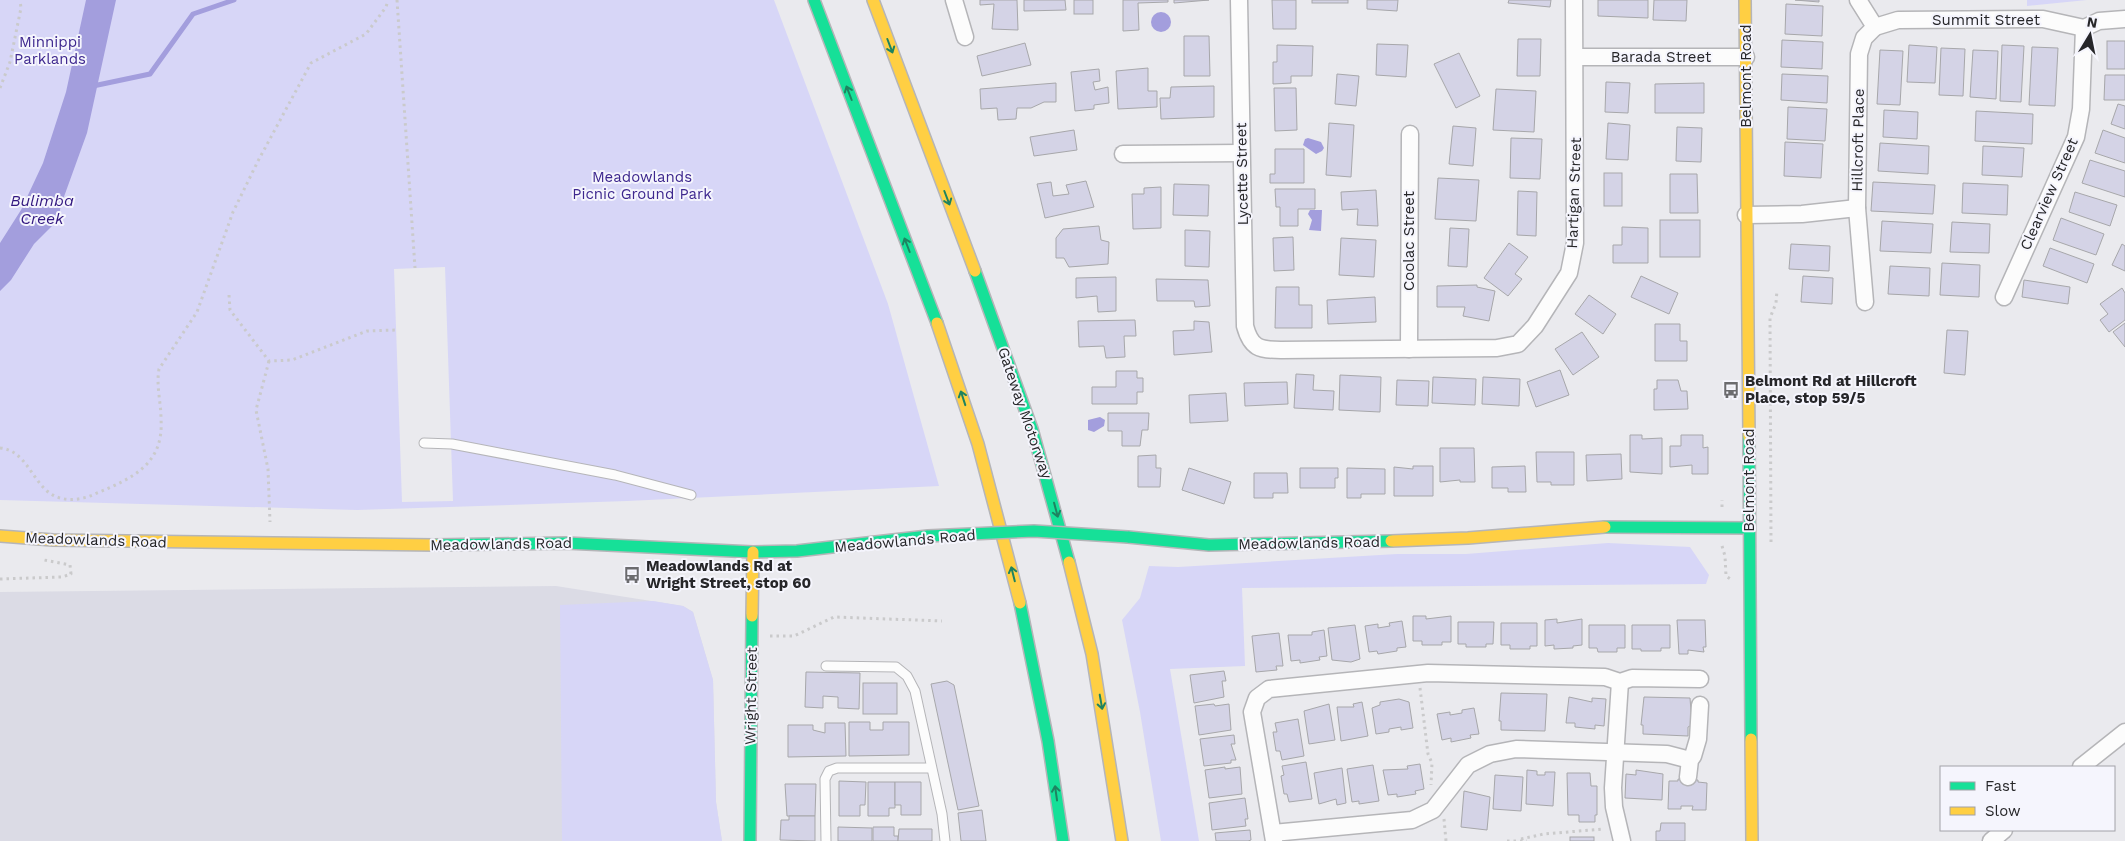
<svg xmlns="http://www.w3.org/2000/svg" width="2125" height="841" viewBox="0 0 2125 841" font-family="'Work Sans',sans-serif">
<rect width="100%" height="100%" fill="#eaeaee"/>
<path fill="#dbdbe5" d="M556,586L683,606L693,612L713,680L716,802L722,841H0V592Z"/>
<g fill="#d7d6f7" fill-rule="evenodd">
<path d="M0,0H774L888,304L939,486L627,501L357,510L0,500ZM445,267L453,501L402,502L394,269Z"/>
<path d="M2027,0H2087L2027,6Z"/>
<path d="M1608,543L1690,547L1709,575L1706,584L1242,588L1245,666L1170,669L1199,841H1161L1140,712L1122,620L1140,598L1149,566L1178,567L1397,554H1466Z"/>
<path d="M653,601L683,606L693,612L713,680L716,802L722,841H562L560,605Z"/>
</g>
<g fill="#a39edd">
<path d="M86,0H116L87,133L61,205L58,220L34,244L11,280L0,291V243L21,210L43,163L66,92Z"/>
<circle cx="1161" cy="22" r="10"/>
<path d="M1308,138L1321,142L1324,148L1322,151L1316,154L1303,145L1305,139Z"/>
<path d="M1310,210H1322L1321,231L1309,230L1312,220L1308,214Z"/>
<path d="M1100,417L1105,420L1104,426L1094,432L1088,430V420Z"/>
</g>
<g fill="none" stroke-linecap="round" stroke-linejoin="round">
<path stroke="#a39edd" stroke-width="5" d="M93,86L150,74L193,14L234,0"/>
</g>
<g fill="#d4d3e6" stroke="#a7a7aa">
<path d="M980,0H1017L1018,30L992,29L994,4L980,5Z"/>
<path d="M1024,0H1065L1066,10L1024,11Z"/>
<rect x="1074" y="0" width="19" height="14"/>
<path d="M1123,0H1168V2L1138,3L1139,30L1123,31Z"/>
<path d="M1174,0H1209L1174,3Z"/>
<path d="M1272,0H1296V29H1273Z"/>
<rect x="1312" y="0" width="36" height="3"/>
<path d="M1367,0H1398L1397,11L1367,9Z"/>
<path d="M1509,0H1551L1550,7L1508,3Z"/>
<path d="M1598,0H1648V18L1598,16Z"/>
<path d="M1654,0H1687L1686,21L1653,20Z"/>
<path d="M1795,0H1819V2Z"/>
<path d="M1786,4L1823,6L1822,36L1785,34Z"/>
<path d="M1184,36H1209L1210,76H1184Z"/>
<path d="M1518,39H1541L1540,76H1517Z"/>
<path d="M1782,40L1823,42L1822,69L1781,67Z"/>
<rect x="2107" y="41" width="18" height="28"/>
<path d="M1025,43L1031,65L982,76L977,56Z"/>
<path d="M1377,44L1408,45L1406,77L1376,75Z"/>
<path d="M1277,45L1313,46L1312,76H1291V83L1273,84V62H1277Z"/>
<path d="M1909,45L1937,47L1935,83L1907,82Z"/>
<path d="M2002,45L2024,46L2021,102L2000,101Z"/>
<path d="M2032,47L2058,48L2055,106L2029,105Z"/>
<path d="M1941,48L1965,49L1963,96L1939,95Z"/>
<path d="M1880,50L1903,51L1900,105L1877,104Z"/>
<path d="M1973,50L1998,51L1996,99L1970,97Z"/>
<path d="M1459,53L1480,96L1456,108L1434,64Z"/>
<path d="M1148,68V91H1157V107L1118,109L1116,71Z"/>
<path d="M1099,69L1100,81L1093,82L1095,90L1108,87L1109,103L1094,105V109L1075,111L1071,72Z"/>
<path d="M1337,74L1359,76L1356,106L1335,104Z"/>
<path d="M1782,74L1828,76L1827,103L1781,100Z"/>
<path d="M2105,75H2125V100H2104Z"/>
<path d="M1606,82L1630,83L1628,113L1605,112Z"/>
<path d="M1056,83V102H1044L1031,108H1017L1016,119L998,120L997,108L981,109L980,89Z"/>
<path d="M1704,83V113H1655V84Z"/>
<path d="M1214,86V117L1161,119L1160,98H1170L1171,87Z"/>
<path d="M1274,88H1296L1297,130L1275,131Z"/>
<path d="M1496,89L1536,91L1534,132L1493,130Z"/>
<path d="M2118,104L2125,106V129L2111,124Z"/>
<path d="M1788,107L1827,109L1825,141L1787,139Z"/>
<path d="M1884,110L1918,112L1917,139L1883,137Z"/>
<path d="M1976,111L2033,114L2032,144L1975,141Z"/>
<path d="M1329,123L1354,125L1351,177L1326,175Z"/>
<path d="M1608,123L1630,125L1628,160L1606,159Z"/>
<path d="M1453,126L1476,128L1473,166L1449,164Z"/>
<path d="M1677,127L1702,128L1701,162L1676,161Z"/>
<path d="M1074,130L1077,150L1034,156L1030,137Z"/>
<path d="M2103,130L2125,138V163L2095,153Z"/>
<path d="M1511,138L1542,139L1540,179L1510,178Z"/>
<path d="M1785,142L1823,144L1821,178L1784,176Z"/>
<path d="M1880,143L1929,146L1928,174L1878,171Z"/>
<path d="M1983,146L2024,148L2022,177L1982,175Z"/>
<path d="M1275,149H1304V183H1270V174H1275Z"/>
<path d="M2090,160L2125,171V197L2082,183Z"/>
<rect x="1604" y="173" width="18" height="33"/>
<path d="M1670,174H1697L1698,213H1670Z"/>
<path d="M1438,178L1479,180L1476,221L1435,219Z"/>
<path d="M1086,181L1094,207L1045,218L1037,184L1051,182L1053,196L1069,194L1066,185Z"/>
<path d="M1873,182L1935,185L1933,214L1871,211Z"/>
<path d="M1963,183L2008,185L2007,215L1962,213Z"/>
<path d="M1174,184L1209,185L1208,216L1173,215Z"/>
<path d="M1161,187V228L1133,229L1132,194H1144V188Z"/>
<path d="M1275,189H1315V209H1298V226H1280V207H1276Z"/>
<path d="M1376,190L1378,226L1357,225L1358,209L1342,210L1341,192Z"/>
<path d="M1518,191L1537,192L1536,236L1517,235Z"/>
<path d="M2075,192L2117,205L2110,226L2069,212Z"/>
<path d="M2061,218L2104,234L2096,255L2053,240Z"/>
<rect x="1660" y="220" width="40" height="37"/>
<path d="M1882,221L1933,224L1931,253L1880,251Z"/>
<path d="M1952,222L1990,224L1989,253L1950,252Z"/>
<path d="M1099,226L1101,240L1109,242L1108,264L1069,267L1064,258H1056V238L1063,229Z"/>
<path d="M1622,227L1648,228V263H1613V245H1622Z"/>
<path d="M1450,228L1469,229L1467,267L1448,266Z"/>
<path d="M1185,230L1210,231L1209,267L1185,266Z"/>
<path d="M1293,237L1294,270L1274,271L1273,238Z"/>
<path d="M1341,238L1376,240L1374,277L1339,275Z"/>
<path d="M1509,243L1528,257L1515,274L1522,279L1508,296L1484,278Z"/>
<path d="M1791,244L1830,246L1829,271L1789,269Z"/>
<path d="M2122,244L2125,246V271L2112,265Z"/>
<path d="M2050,248L2094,264L2087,283L2043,266Z"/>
<path d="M1942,263L1980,265L1979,297L1940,295Z"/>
<path d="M1890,266L1930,268L1929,296L1888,294Z"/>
<path d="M1641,276L1678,293L1669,314L1631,297Z"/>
<path d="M1803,276L1833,278L1832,304L1801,302Z"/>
<path d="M1116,277V311L1098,312L1097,296L1076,298V278Z"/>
<path d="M1156,279L1208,280L1210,306L1195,307L1194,301H1157Z"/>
<path d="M2024,280L2070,287L2068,304L2022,297Z"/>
<path d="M1477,285V287L1495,291L1489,321L1463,316L1465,307H1437V286Z"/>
<path d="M1276,287H1299V305H1312V328H1275Z"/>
<path d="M2122,288L2125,293V320L2109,332L2100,320L2108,314L2100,304Z"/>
<path d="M1589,295L1616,314L1603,334L1575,314Z"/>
<path d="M1375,297L1376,322L1328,324L1327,300Z"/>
<path d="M1135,320L1136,336H1124L1125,357L1106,358L1104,346L1079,347L1078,321Z"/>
<path d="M1194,321L1209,322L1212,352L1174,355L1173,331L1194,330Z"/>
<path d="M2125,323V347L2113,332Z"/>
<path d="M1655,324H1680V341H1687V361H1655Z"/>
<path d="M1947,330L1968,331L1965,375L1944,373Z"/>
<path d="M1582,332L1599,357L1573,375L1555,349Z"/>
<path d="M1560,370L1569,395L1536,407L1527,382Z"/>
<path d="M1116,371H1137V378H1143V392H1137V404H1092V387H1116Z"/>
<path d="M1296,374L1314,375L1313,390L1334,391L1333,410L1294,408Z"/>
<path d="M1340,375L1381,377L1380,412L1339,410Z"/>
<path d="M1433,377L1476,379L1475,405L1432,403Z"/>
<path d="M1483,377L1520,379L1519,406L1482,404Z"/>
<path d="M1397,380L1429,381L1428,406L1396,405Z"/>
<path d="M1657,380H1678L1681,391H1687L1688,409L1654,410V389H1657Z"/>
<path d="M1287,382L1288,404L1245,406L1244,383Z"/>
<path d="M1226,393L1228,421L1190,423L1189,395Z"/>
<path d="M1108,413H1149L1148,430H1142L1140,446H1122V431H1108Z"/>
<path d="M1630,435H1642V439L1662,438V474L1630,472Z"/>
<path d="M1681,435H1703V448L1708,447V474H1692V465L1670,467V446H1681Z"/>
<path d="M1440,448H1474L1475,482H1460V480L1440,482Z"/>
<path d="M1536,452H1574V485H1551V482H1537Z"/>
<path d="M1621,454L1622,479L1587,481L1586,455Z"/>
<path d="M1156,455V468H1161L1160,487H1138V456Z"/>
<path d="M1413,466H1433V496H1394V467L1413,469Z"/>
<path d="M1525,466L1526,492H1508V488H1492V467Z"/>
<path d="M1189,468L1231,482L1224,504L1182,490Z"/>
<path d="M1300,468H1338V478H1335V488H1300Z"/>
<path d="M1347,468L1385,469V494H1361V498H1347Z"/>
<path d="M1254,473H1287L1288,493H1273V498H1254Z"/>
<path d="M1413,616H1426V619L1451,616V642H1442V645H1422V641H1413Z"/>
<path d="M1557,619V623L1582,619V645L1573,646V648L1554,649V645L1545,646V620Z"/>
<path d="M1677,620H1705L1706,647H1703L1704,652L1688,650V654H1679Z"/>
<path d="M1402,621L1406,647L1397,648V651L1378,654L1377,651L1369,652L1365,626L1378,624V628L1390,626L1389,623Z"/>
<path d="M1458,622H1494L1493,644H1486V647H1466V644H1458Z"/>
<path d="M1501,623H1537V646H1530V649H1510V645H1501Z"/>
<path d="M1355,625L1360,659L1351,662L1332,660L1328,628Z"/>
<path d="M1589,625H1625V648H1617V652H1598L1597,648H1589Z"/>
<path d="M1632,625H1670V648H1661V651H1641V649H1632Z"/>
<path d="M1324,630L1327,656L1319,657L1320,660L1300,663V660L1291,661L1288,635H1312V632Z"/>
<path d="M1279,633L1283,666H1276L1277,670L1256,672L1252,636Z"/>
<path d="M1224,671L1226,681H1222L1224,697L1194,703L1190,675Z"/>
<path d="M806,672L860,673L859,709L838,708V697L823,696V708L805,707Z"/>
<path d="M947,681L954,685L979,806L958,810L931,684Z"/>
<rect x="863" y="683" width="34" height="31"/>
<path d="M1501,693L1547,694L1545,731L1501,730V721H1499Z"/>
<path d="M1569,697L1592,702V698L1606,699L1604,726L1595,725V729L1575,727V723H1566Z"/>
<path d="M1644,697L1690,698L1692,725L1688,727V736L1643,734V725H1641Z"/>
<path d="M1399,699L1409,702L1413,728L1401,730V727L1389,729V732L1376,734L1372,708L1380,705V702Z"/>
<path d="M1362,702L1368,736L1341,741L1337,707H1354L1353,704Z"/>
<path d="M1214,704L1215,706L1229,704L1231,730L1199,735L1195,706Z"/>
<path d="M1329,704L1335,740L1309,744L1304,711Z"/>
<path d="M1474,708L1479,734L1470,735L1471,738L1451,742V738L1442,740L1437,714L1450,712V715L1462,713V710Z"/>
<path d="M1298,719L1304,756L1282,760L1280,751H1276L1273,732H1277L1275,723Z"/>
<path d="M849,722H870V730H883V722H909V755L849,756Z"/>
<path d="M825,723H845L846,756L788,757V725H813V730L825,733Z"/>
<path d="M1234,735L1235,744H1231L1236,760H1231V763L1204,766L1200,739Z"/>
<path d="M1306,762L1312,799L1289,802L1287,794H1284L1281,776L1284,775L1282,766Z"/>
<path d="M1420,764L1424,789L1415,791L1416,794L1397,797V794L1388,795L1383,770L1408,769L1407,766Z"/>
<path d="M1373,765L1379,801L1359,804V801L1352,802L1347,769Z"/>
<path d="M1225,767V769L1240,767L1242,794L1209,798L1205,770Z"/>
<path d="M1342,768L1346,803L1337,805L1336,799L1319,804L1314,773Z"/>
<path d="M1527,770L1537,771V775H1545V772H1555L1553,806L1526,804Z"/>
<path d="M1636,770L1663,774L1662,800L1625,798L1626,774L1636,775Z"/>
<path d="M1567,773H1590L1591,786H1597V815H1595V822H1579V815H1568Z"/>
<path d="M1495,775L1523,777L1521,811L1493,809Z"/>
<path d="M1678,779L1698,780V782L1707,783L1706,810H1692L1693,806H1681V809H1668L1669,781H1678Z"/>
<path d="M839,781L866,782L865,805H860V816H839Z"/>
<path d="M868,782H895V808H889V816H868Z"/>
<path d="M895,782H921V815H901V805H895Z"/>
<path d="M785,784H816L815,816H787Z"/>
<path d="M1464,791L1490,797L1487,830L1461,827Z"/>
<path d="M1245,798L1248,819H1245L1246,826L1212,830L1209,803Z"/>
<path d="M982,810L986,841H961L958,813Z"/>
<path d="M789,816H815V841L780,840L781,820H789Z"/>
<path d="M1661,823H1685V841H1656V831H1660Z"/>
<path d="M838,827L872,828V841H838Z"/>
<path d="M873,827H894V836H898V841H873Z"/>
<path d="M899,829H932V841H898Z"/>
<path d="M1250,830L1251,840L1248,841H1216L1215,833Z"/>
<rect x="1570" y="837" width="24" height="4"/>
</g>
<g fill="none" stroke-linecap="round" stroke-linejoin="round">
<g stroke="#b5b5b8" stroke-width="11">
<g id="lane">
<path d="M424,443L452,444L615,475L691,495"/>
<path d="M826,666L896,667L907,676L915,691L942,814L945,841"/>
<path d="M826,841L825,779L829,771L837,768H931"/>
</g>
</g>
<g stroke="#b5b5b8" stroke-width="19">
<g id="street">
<path d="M954,0L965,37"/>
<path d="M1239,0L1245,326C1251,348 1259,350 1281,350L1497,348L1518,344L1535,326L1569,273L1575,243L1574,0"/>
<path d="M1858,0L1875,27L1864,38L1859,54L1857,208L1865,302"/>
<path d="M1875,27L1898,20L2043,19L2084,28L2099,21L2125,19"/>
<path d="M1576,57H1746"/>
<path d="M1123,154L1241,153"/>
<path d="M1746,215L1802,214L1857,208"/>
<path d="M2004,297L2076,137L2081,109L2084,28"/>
<path d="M1409,349L1410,134"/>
<path d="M1620,682L1613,788L1614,807L1622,841"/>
<path d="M2081,767L2125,732"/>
<path d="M1688,777L1690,760L1693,756L1698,739L1700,705"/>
<path d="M1273,833L1412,820L1433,810L1468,765L1490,754L1516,749L1667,754L1690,760"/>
<path d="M1274,841L1252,712L1257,698L1269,689L1428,673L1605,677L1620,682L1632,678L1700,679"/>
<path d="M1991,841L2004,830"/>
</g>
</g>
<g stroke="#b5b5b8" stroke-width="14">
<g id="fast">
<path d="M814,0L937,323"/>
<path d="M975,271L1032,429L1069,562"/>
<path d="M1749,437L1751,739"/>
<path d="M1605,527L1749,528"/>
<path d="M1128,537L1209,545L1391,541"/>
<path d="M435,545L566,543L753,552L797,551L928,536"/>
<path d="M1020,603L1048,741L1063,841"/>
<path d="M750,841L752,616"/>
</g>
</g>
<g stroke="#b5b5b8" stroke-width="14">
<g id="slow">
<path d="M873,0L975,271"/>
<path d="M1745,0L1749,437"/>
<path d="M937,323L978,444L1020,603"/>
<path d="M0,536L53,540L435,545"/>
<path d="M1391,541L1468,538L1605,527"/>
<path d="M1069,562L1092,654L1122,841"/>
<path d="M752,616L753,552"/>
<path d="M1751,739L1752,841"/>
</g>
</g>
<g stroke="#cacacb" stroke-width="3" stroke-dasharray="2.5 4" stroke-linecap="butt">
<path d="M397,0L415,268"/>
<path d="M0,88L10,62L21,8L20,0"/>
<path d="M229,295L230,310L269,361L292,360L367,331L396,330"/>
<path d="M269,361L256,410L268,469L270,522"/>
<path d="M0,448C24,450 31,477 47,491C61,503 81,501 97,493C133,478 164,464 161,419C161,402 156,386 159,369L197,312L233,212L258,161L311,63L366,34L386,7L388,0"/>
<path d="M1722,507V500"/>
<path d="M1771,542L1770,318L1776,303L1777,290"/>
<path d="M1722,546L1725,556L1726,576L1732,580"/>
<path d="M0,579L62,577L71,574L70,565L44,560"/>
<path d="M770,636H794L834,617L942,621"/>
<path d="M1420,688L1428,754L1432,763L1431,785"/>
<path d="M1444,819L1446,841"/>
<path d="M1521,839L1544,834L1603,829"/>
<path d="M1507,841H1527"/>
</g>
<use href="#lane" stroke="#fcfcfc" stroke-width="9"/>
<use href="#street" stroke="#fcfcfc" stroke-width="16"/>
<use href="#fast" stroke="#16e098" stroke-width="11"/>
<use href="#slow" stroke="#ffcf43" stroke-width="11"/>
<g stroke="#b5b5b8" stroke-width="14" stroke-linecap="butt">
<path id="fast-bridge" d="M928,536L1034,531L1128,537"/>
</g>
<use href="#fast-bridge" stroke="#16e098" stroke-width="11"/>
</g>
<defs><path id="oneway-shaft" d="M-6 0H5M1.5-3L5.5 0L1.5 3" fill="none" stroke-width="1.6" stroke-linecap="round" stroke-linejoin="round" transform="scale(1.25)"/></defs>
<g stroke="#1e8360">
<use href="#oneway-shaft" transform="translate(890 46) rotate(69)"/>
<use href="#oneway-shaft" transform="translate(849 93) rotate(-111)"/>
<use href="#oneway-shaft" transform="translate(947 198) rotate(69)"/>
<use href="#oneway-shaft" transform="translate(907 245) rotate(-111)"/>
<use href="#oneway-shaft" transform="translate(963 398) rotate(-108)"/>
<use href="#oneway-shaft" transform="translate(1056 510) rotate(75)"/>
<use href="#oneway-shaft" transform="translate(1013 574) rotate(-104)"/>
<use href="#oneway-shaft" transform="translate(1101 702) rotate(80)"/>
<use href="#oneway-shaft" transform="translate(1056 793) rotate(-98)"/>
</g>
<defs>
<g id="bus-bare" transform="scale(1.35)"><path d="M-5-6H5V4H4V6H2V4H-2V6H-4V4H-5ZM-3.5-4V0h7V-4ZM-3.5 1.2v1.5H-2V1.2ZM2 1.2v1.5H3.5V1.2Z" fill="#6b6b6e" stroke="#f5f5fd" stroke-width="2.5" paint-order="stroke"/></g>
</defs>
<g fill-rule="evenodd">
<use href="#bus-bare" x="1731" y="390"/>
<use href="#bus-bare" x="632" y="575"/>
</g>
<g text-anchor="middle" stroke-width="4" stroke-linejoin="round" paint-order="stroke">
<g font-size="15" fill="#262629" stroke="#f5f5fd">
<text x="1986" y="25">Summit Street</text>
<text x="1661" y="62">Barada Street</text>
<text transform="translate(1746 76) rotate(-90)" y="5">Belmont Road</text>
<text transform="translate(1858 140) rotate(-89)" y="5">Hillcroft Place</text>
<text transform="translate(1242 174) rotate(-91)" y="5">Lycette Street</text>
<text transform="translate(1574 193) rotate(-88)" y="5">Hartigan Street</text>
<text transform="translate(2049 194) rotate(-66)" y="5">Clearview Street</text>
<text transform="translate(1409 241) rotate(-90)" y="5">Coolac Street</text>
<text transform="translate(1025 413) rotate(71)" y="5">Gateway Motorway</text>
<text transform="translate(1749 480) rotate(-90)" y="5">Belmont Road</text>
<text transform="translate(96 540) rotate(2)" y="5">Meadowlands Road</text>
<text transform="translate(905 541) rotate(-5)" y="5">Meadowlands Road</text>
<text transform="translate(1309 543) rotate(-1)" y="5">Meadowlands Road</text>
<text transform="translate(501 544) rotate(-1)" y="5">Meadowlands Road</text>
<text transform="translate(751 696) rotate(-89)" y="5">Wright Street</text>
</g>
<g font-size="15" fill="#3d278e" stroke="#f5f5fd">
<text x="50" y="47">Minnippi<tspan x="50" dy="17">Parklands</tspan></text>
<text x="642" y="182">Meadowlands<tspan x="642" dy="17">Picnic Ground Park</tspan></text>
</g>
<g font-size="15" font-weight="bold" fill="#262629" stroke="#f5f5fd" text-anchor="start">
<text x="1745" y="386">Belmont Rd at Hillcroft<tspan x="1745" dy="17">Place, stop 59/5</tspan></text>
<text x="646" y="571">Meadowlands Rd at<tspan x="646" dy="17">Wright Street, stop 60</tspan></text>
</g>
<g font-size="16" font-style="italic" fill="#32177f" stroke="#f5f5fd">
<text x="42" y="206">Bulimba<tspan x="42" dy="18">Creek</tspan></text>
</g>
</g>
<rect x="1940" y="766" width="175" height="65" fill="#f5f5fd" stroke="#a2a2a8"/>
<rect x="1950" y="782" width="25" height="8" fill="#16e098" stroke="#a2a2a8"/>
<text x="1985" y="791" font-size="15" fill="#262629">Fast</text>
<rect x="1950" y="807" width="25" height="8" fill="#ffcf43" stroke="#a2a2a8"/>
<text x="1985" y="816" font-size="15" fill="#262629">Slow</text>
<g transform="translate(2090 35) rotate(10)" stroke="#f5f5fd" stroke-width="4" paint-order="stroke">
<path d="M0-4L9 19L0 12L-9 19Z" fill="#262629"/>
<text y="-8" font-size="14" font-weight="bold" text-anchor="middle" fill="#262629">N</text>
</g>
</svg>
